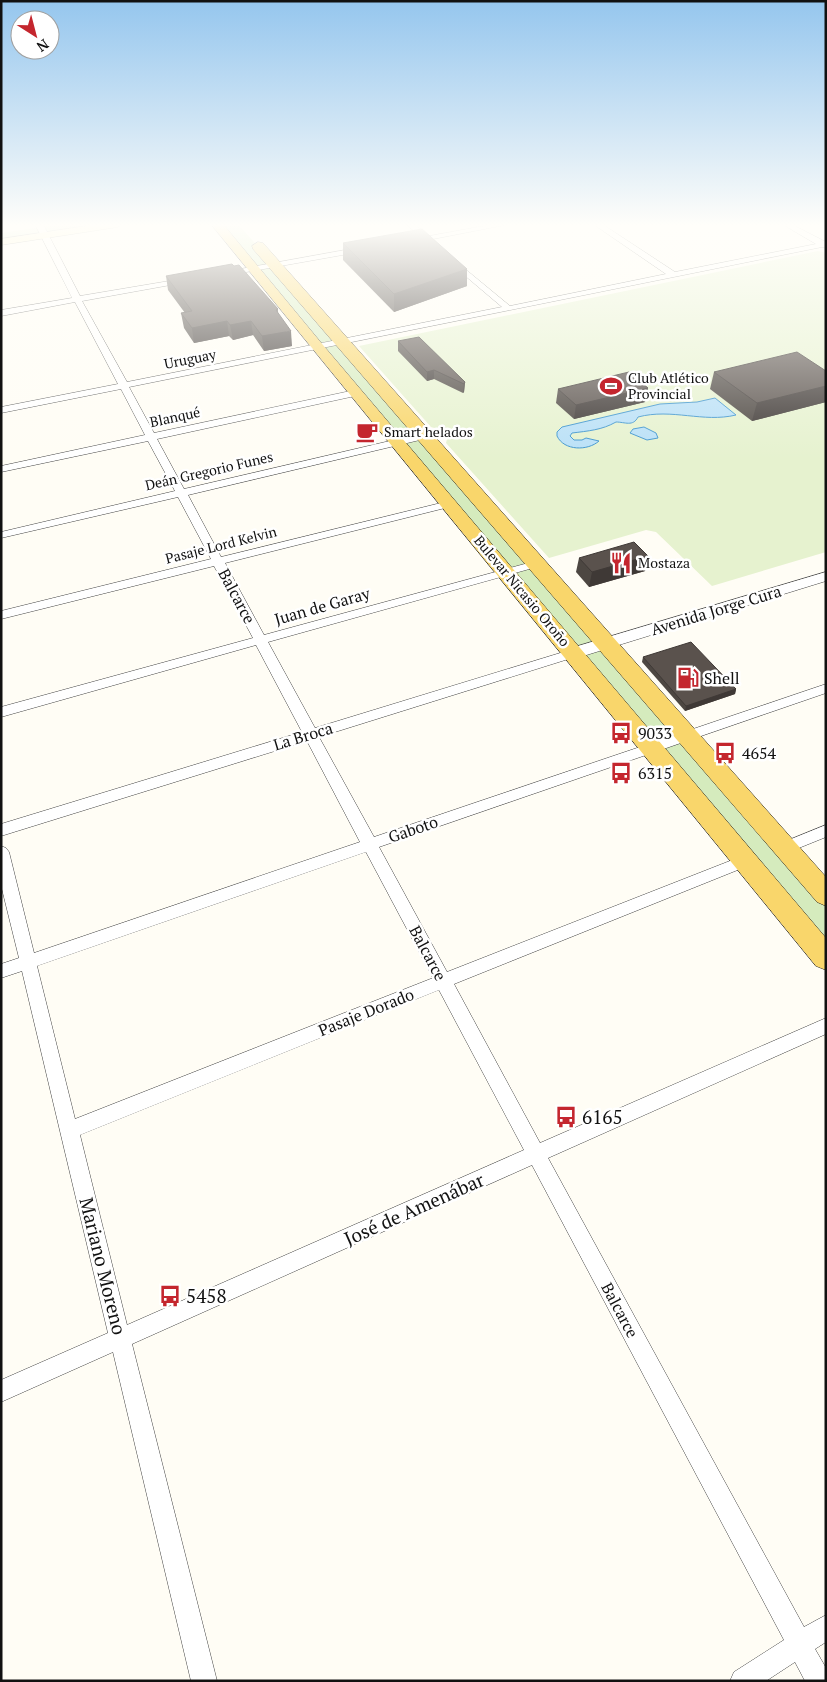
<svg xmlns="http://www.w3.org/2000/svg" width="827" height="1682" viewBox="0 0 827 1682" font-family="'PT Serif',serif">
<rect width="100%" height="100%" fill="#fffdf5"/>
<g fill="#d5ebbd">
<path d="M63,224H118L1,242V233Z"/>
<path d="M217,224H238L826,895V958Z"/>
</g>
<path fill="#e6f2cf" d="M818,251L826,253V552L712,586L656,532L646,530L549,558L446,443L447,439L438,429L431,427L359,346Z"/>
<g fill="#b9e0f7" stroke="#3f96cf">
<path d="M715,398L736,415C703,423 672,408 638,417C633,427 625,422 616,422C602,430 588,431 572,433L570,436L574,440H582L586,438L599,441C588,451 564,451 557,436V432L562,427L660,404L697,402Z"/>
<path d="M644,427L656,433L658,438L647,440L630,433L633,429Z"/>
</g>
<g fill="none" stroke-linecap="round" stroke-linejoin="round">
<g stroke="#444" stroke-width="1">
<g id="minor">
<path d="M35,224H43L80,296L187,278L191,280L187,282L82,301L127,382L502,307L450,263V259H453L510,306L666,274L593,224H602L675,272L816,244L782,224H791L826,242V248L822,247L129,387L154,433L355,390L360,393L355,396L157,439L184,489L424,433L429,436L424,439L188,495L221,557L449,501L454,504L453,506L225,563L264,635L532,562L536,561L542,564L540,566L268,642L315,728L570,650H578L580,653L578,656L319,737L374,837L826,684V693L379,847L447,972L740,857L745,855L750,857L753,861L750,865L454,984L540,1143L826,1018V1034L548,1158L804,1627L826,1615V1642L815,1649L826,1668V1681H805L795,1662L766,1681H730L734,1672L784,1640L532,1165L132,1344L217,1681H191L113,1352L1,1402V1380L108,1333L22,971L1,978V964L19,958L1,885V846L6,848L9,852L34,953L360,842L307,741L1,836V824L302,732L256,645L1,717V707L253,638L214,566L1,619V611L211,559L178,497L1,538V532L175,491L148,441L1,472V466L145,435L121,389L1,413V407L118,384L75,302L1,316V310L72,298ZM366,852L433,978L75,1119L37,966ZM439,990L524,1150L127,1325L80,1135Z"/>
<path d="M406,224H414L429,236L495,224H510L433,239L436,242L432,244L426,241L408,243V239L421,237Z"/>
<path d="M362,247L366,249L365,251L224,276L220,274L224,272Z"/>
<path d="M826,825V837L784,854L779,852L776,848L779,844Z"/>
</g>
</g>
<g stroke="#444" stroke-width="1">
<path id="tertiary" d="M826,572V581L580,657L574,658L568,657L566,653L568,649Z"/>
</g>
<g stroke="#333" stroke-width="1">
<path id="secondary" d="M99,224H123L118,227L1,245V239Z"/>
</g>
<g stroke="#222" stroke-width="1">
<g id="primary">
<path d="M211,224H223L323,345L826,938V970L816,966Z"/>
<path d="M258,242L263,243L826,877V906L817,902L253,249L252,246Z"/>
</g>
</g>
<use href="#minor" fill="#fff" fill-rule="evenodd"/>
<use href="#tertiary" fill="#fff" fill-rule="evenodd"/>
<use href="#secondary" fill="#fff6b0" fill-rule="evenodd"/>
<use href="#primary" fill="#f9d66b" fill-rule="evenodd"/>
</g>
<g fill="#4d4742">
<path d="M343,243L467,269V286L394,312L343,260Z"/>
<path d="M166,276L278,309V313L292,346L264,351L253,335L233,340L229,336L194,343L184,328L181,313H185L168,290Z"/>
<path d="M398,341L465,382L464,392L463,393L434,379L427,381L398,351Z"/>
<path d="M826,371V402L752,421L710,389L714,372Z"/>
<path d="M648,388L645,402L574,419L556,403L558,389Z"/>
<path d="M648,556L645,571L589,587L576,572L579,558Z"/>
<path d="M643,657L736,689L735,694L685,711L642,662Z"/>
</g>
<g fill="#3f3936">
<path d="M467,269V286L394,312V294Z"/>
<path d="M227,321L229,336L194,343L192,328Z"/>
<path d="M251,321L253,335L233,340L230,325Z"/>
<path d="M291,331L292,346L264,351L262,336Z"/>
<path d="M434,370V379L427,381V372Z"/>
<path d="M465,382L464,392L463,393L464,384Z"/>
<path d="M826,386V402L752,421L757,403Z"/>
<path d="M648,388L645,402L574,419L576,405Z"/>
<path d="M648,556L645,571L589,587L592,572Z"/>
<path d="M736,689L735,694L685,711L686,706Z"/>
</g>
<g fill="#5a524d" stroke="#3f3936">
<path d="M422,229L467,269L394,294L343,243Z"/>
<path d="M232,264L234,266L239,265L278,309L276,310L291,331L262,336L251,321L230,325L227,321L192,328L181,313L192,311L166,276Z"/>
<path d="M419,337L465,382L464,384L434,370L427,372L398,341Z"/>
<path d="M797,352L826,371V386L757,403L714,372Z"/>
<path d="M629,372L648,388L576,405L558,389Z"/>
<path d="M634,542L648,556L592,572L579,558Z"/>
<path d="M691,642L736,689L686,706L643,657Z"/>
</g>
<linearGradient id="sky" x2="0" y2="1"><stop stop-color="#95c6ee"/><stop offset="0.49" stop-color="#fffefa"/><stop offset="1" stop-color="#fffefa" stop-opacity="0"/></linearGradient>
<rect width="827" height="459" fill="url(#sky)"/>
<defs>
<g id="stadium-bare" transform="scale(1.725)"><path d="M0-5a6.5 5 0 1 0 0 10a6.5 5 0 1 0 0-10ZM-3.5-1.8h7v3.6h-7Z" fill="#c4262e" stroke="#fff" stroke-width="2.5" paint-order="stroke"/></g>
<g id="cafe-bare" transform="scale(1.725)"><path d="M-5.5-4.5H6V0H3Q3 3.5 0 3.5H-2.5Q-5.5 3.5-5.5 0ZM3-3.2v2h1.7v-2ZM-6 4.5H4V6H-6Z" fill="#c4262e" stroke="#fff" stroke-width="2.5" paint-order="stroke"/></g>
<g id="restaurant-bare" transform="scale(1.725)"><path d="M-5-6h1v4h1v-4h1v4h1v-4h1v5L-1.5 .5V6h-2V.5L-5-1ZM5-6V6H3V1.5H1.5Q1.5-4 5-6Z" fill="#c4262e" stroke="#fff" stroke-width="2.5" paint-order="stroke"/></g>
<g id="fuel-bare" transform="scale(1.725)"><path d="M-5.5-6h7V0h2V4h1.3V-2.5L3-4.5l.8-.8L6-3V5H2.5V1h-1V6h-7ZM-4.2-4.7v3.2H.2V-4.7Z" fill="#c4262e" stroke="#fff" stroke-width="2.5" paint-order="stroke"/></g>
<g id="bus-bare" transform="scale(1.725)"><path d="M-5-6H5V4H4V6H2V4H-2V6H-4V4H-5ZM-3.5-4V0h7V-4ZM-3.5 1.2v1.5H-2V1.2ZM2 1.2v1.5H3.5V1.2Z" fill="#c4262e" stroke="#fff" stroke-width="2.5" paint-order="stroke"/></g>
</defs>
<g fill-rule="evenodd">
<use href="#stadium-bare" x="611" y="386"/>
<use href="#cafe-bare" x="367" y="432"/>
<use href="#restaurant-bare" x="621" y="563"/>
<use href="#fuel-bare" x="688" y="678"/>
<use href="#bus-bare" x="621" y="733"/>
<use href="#bus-bare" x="725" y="753"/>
<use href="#bus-bare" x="621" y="773"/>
<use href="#bus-bare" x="566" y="1117"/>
<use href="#bus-bare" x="170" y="1296"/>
</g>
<g text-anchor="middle" stroke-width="5" stroke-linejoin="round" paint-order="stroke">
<g font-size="14" fill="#111" stroke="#fff">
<text transform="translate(190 359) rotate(-11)" y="5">Uruguay</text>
<text transform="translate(175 417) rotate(-12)" y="5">Blanqué</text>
<text transform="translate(209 471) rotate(-13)" y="5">Deán Gregorio Funes</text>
<text transform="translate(221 545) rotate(-14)" y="5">Pasaje Lord Kelvin</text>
<text transform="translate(522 591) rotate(50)" y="5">Bulevar Nicasio Oroño</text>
</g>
<g font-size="14" fill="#111" stroke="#fff" text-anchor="start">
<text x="628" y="383">Club Atlético<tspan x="628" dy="16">Provincial</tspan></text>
<text x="384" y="437">Smart helados</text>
<text x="638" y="568">Mostaza</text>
</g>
<g font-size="16" fill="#111" stroke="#fff">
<text transform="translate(237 596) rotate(62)" y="6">Balcarce</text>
<text transform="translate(322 606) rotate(-16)" y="6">Juan de Garay</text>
<text transform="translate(716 610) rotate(-17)" y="6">Avenida Jorge Cura</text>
<text transform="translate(303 736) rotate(-17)" y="6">La Broca</text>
<text transform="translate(413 829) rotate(-19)" y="6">Gaboto</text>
<text transform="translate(428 953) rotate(62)" y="6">Balcarce</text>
<text transform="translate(366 1012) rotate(-22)" y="6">Pasaje Dorado</text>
<text transform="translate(620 1310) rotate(62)" y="6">Balcarce</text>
</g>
<g font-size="16" fill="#111" stroke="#fff" text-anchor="start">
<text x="704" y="684">Shell</text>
<text x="638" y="739">9033</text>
<text x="742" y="759">4654</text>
<text x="638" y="779">6315</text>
</g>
<g font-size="19" fill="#111" stroke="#fff" text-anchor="start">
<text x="582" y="1124">6165</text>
<text x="186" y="1303">5458</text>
</g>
<g font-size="19" fill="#111" stroke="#fff">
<text transform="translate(414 1209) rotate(-24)" y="7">José de Amenábar</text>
<text transform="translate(103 1266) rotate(76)" y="7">Mariano Moreno</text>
</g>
</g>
<rect width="827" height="1682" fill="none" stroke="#111111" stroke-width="5"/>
<g transform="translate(35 35) rotate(144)"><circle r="24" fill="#ffffff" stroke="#a0a0a0"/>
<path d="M0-4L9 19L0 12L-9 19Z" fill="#c4262e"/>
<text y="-8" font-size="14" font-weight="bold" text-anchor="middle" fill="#111111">N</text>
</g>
</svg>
